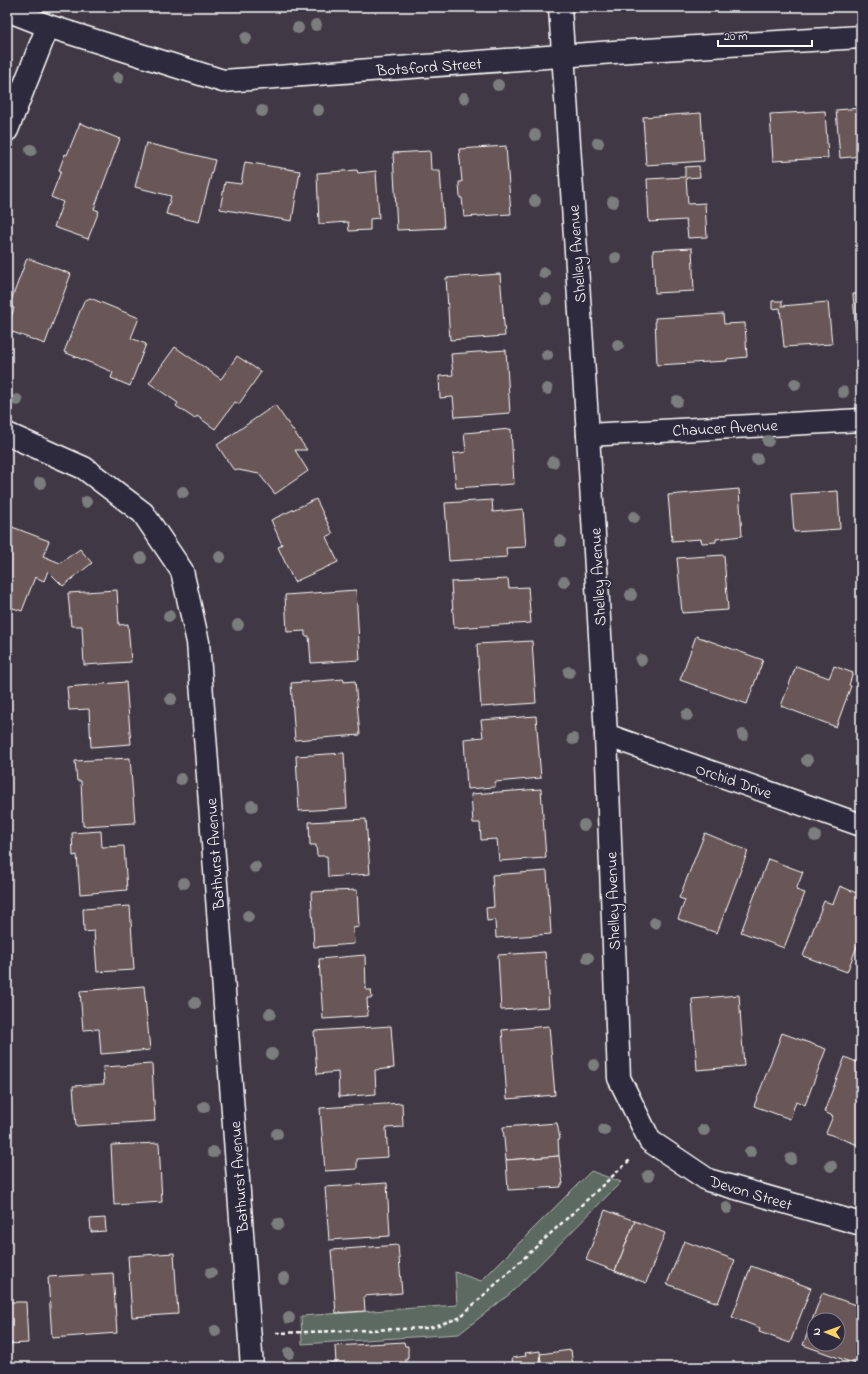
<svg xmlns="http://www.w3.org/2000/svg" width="868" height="1374" viewBox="0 0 868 1374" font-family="'Indie Flower',sans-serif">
<rect width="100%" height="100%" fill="#403844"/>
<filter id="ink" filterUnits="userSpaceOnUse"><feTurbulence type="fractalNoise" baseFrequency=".025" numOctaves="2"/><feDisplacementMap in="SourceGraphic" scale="8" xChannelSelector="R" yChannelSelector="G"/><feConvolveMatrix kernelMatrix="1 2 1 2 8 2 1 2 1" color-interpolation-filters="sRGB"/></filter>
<g filter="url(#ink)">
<path fill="#5d6b62" stroke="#aeb5b0" d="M591,1171L621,1182L511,1293L459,1334L302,1344L301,1316L457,1305L455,1272L481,1281Z"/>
<g fill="#695756" stroke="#fff" fill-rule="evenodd">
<path d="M861,108V156L840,158L836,110Z"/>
<path d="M825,111L828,158L773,161L770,114Z"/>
<path d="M701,113L704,161L646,165L643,117Z"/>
<path d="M80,123L120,139L94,209L99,211L88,239L54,227L63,202L51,197L61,171L59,170L65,154L67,155Z"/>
<path d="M146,143L215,160L199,222L166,214L171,196L135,187Z"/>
<path d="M506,146L511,214L464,217L462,198H460L459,182H462L459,149Z"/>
<path d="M430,151L431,170H440L444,228L397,230L393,153Z"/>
<path d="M245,162L300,171L292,221L220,209L225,182L241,184Z"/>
<path d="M699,166L700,177L686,178L688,204L705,203L707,237L688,238L686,220L649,222L647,179L685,177V167Z"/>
<path d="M357,170L358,173L376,171L379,218L370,219V230L349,231L348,222L319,224L317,173Z"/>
<path d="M692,248L694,291L655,293L653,250Z"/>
<path d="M27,258L71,274L45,344L7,330L14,308L9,306Z"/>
<path d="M500,274L505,336L450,340L446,278Z"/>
<path d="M853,294H861V337H856Z"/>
<path d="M90,298L139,318L131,338L146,344L130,386L111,378L113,372L64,352L84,301Z"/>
<path d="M772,301H782V306L828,302L832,344L784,347L780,308L772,309Z"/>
<path d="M723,314L724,324L745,323L747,357L727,359V361L657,365L655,318Z"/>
<path d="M175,347L221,379L237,356L261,372L239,404L235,402L215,429L197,416L195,419L176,406L178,403L149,383Z"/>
<path d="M506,350L510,413L455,417L453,397L440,398L439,376L453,375L451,354Z"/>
<path d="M275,405L307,450H295L308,471L275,494L259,474L233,469L217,445Z"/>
<path d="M511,429L514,484L456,488L453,454L466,452L464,433Z"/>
<path d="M739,489L742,536L716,539V542L702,543L701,539L672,541L668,495Z"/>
<path d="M838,491L840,529L794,532L791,494Z"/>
<path d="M316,499L333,534L326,537L338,562L294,582L278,547L282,545L271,520Z"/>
<path d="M492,500L493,512L523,509L526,547L506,548L507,557L449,561L445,503Z"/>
<path d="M7,525L49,541L43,556L60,563L80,549L92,563L63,586L48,571L44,581L35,577L22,611L7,606Z"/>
<path d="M724,555L728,610L682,613L677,558Z"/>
<path d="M508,579L509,588L528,587L531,623L454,628L451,582Z"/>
<path d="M117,590L119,625L128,624L131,662L84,665L82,626H71L68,593Z"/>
<path d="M356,590L360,660L311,663L309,636H305V631L287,632L285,595Z"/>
<path d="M696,636L763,660L747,704L680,680Z"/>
<path d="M532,641L536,703L481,707L477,644Z"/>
<path d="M796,666L829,678L834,666L853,673L849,685L851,686L836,727L781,706Z"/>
<path d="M344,679V682L355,681L360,735L295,740L291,683Z"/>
<path d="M126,682L131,744L91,747L89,709L69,710L67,687Z"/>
<path d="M536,716L541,778L495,782V787L467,789L464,739L483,737L481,720Z"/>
<path d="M344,753L347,808L299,811L296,756Z"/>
<path d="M130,758L135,823L83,826L81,781H77L75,761Z"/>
<path d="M541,789L546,858L499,861L497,839L481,840L480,823H473L471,794Z"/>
<path d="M366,819L370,874L328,877L327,856H317L316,845H310L309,822Z"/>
<path d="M101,831L102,847L124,846L127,890L80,894L77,855L73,856L72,833Z"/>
<path d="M705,833L748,851L717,933L678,919L685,900L679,898Z"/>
<path d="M768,859L803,872L796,890L805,893L784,948L741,932Z"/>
<path d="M547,871L551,934L496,938L495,920L487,921L486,908L494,907L492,875Z"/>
<path d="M840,886L861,895V936L847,972L803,956L824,901L833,904Z"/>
<path d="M357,890L359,927L353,928L354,944L314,947L311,892Z"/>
<path d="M130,906L134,970L97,972L94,931L84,932L83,909Z"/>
<path d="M545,952L549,1007L501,1010L498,955Z"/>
<path d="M365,955L366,990H371L372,998H367L368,1016L323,1019L319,959Z"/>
<path d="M144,986L150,1050L101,1054L99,1029L83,1030L80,991Z"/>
<path d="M739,995L744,1066L697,1070L692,999Z"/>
<path d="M391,1026L394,1068L375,1070L376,1094L339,1097L338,1072L317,1074L314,1031Z"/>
<path d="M549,1026L555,1095L507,1099L502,1030Z"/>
<path d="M782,1033L826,1049L805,1105L796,1101L790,1119L754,1106Z"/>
<path d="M845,1057L861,1064V1146L826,1133L833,1116L824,1112Z"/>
<path d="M152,1064L155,1121L76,1126L73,1086L104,1084L103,1067Z"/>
<path d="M402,1103L403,1127L386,1128L388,1157L357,1159V1169L325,1171L320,1108Z"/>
<path d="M557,1123L560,1139H558L559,1156L506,1160L503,1127Z"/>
<path d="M159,1143L162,1202L114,1205L111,1145Z"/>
<path d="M559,1156L563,1184H561V1187L508,1190L506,1160Z"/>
<path d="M387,1183L390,1236L329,1240L325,1187Z"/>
<path d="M605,1210L635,1221L615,1271L586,1260Z"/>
<path d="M105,1218L106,1231L91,1232L90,1219Z"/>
<path d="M635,1221L665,1233L646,1283L615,1271Z"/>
<path d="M684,1241L735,1260L718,1303L667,1284Z"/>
<path d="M398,1245L402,1293L364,1296L365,1311L336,1313L331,1250Z"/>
<path d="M174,1253L178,1314L132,1317L128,1256Z"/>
<path d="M751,1266L811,1288L790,1343L759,1332L760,1328L732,1317Z"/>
<path d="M113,1273L117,1333L52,1338L48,1277Z"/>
<path d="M822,1293L861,1307V1366L803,1345ZM814,1320H838V1344H814Z"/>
<path d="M7,1302H26L28,1343L7,1344Z"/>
<path d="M404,1342L405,1346H408V1359H406V1367H330V1363H336L335,1346Z"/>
<path d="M571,1350L573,1367H541L540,1354Z"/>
<path d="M540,1351L541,1367H513L512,1358L526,1356L525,1353Z"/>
</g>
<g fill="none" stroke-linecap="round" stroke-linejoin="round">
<g stroke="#fff" stroke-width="25">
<g id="street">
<path d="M560,7L588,435L606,735L619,1078L650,1141L708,1180L861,1224"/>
<path d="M7,10L48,26L223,81L614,52L861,37"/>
<path d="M7,130L48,26"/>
<path d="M7,434L84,468L143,513L182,571L198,642L252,1367"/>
<path d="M588,435L861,420"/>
<path d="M606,735L861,825"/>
</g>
</g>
<path stroke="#fff" stroke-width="2.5" stroke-dasharray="4 3" stroke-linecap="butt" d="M276,1333L429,1328L459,1318L631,1159"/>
<use href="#street" stroke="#2f2a3d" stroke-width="22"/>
</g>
<g fill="#7c7d7f">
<circle cx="316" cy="25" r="6"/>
<circle cx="298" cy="28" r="6"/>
<circle cx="246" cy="38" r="6"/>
<circle cx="118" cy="78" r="6"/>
<circle cx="498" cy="85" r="6"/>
<circle cx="464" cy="98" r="6"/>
<circle cx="318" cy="110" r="6"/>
<circle cx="262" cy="111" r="6"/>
<circle cx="535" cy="135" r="6"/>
<circle cx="598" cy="143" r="6"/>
<circle cx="31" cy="150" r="6"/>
<circle cx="535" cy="201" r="6"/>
<circle cx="613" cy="202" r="6"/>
<circle cx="616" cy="258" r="6"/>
<circle cx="544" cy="273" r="6"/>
<circle cx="546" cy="299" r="6"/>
<circle cx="618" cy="345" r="6"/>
<circle cx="547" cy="355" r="6"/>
<circle cx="795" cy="384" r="6"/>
<circle cx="547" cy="389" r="6"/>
<circle cx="843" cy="392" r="6"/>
<circle cx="17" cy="400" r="6"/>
<circle cx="677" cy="401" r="6"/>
<circle cx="768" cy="441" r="6"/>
<circle cx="757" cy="459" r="6"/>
<circle cx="553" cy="462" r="6"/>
<circle cx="40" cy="483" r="6"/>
<circle cx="183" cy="492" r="6"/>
<circle cx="86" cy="502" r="6"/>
<circle cx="634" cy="517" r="6"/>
<circle cx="560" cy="541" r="6"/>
<circle cx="220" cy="557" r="6"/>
<circle cx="141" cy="558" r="6"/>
<circle cx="564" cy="582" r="6"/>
<circle cx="631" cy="595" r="6"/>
<circle cx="169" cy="616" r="6"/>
<circle cx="238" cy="625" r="6"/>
<circle cx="641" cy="660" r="6"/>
<circle cx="569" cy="672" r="6"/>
<circle cx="171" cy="699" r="6"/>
<circle cx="687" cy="715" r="6"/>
<circle cx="743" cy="735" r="6"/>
<circle cx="573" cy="739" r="6"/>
<circle cx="807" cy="760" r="6"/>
<circle cx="181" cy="779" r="6"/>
<circle cx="252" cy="806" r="6"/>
<circle cx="584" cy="825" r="6"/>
<circle cx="815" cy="836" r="6"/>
<circle cx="255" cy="867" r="6"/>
<circle cx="184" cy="883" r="6"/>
<circle cx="248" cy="916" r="6"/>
<circle cx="655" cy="923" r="6"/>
<circle cx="588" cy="958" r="6"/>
<circle cx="195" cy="1003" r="6"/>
<circle cx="270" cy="1014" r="6"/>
<circle cx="272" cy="1054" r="6"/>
<circle cx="594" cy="1065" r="6"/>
<circle cx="204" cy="1107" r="6"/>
<circle cx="604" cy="1130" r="6"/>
<circle cx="704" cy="1130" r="6"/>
<circle cx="277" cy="1134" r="6"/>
<circle cx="213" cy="1152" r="6"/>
<circle cx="750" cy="1152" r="6"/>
<circle cx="791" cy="1159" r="6"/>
<circle cx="831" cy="1166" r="6"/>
<circle cx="648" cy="1176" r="6"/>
<circle cx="727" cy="1208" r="6"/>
<circle cx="278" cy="1224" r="6"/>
<circle cx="211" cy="1273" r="6"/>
<circle cx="284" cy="1278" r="6"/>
<circle cx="289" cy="1318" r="6"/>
<circle cx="215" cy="1331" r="6"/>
<circle cx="289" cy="1353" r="6"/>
</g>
</g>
<g text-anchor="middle" stroke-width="4" stroke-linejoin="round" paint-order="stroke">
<g font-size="16" fill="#fff" stroke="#2f2a3d">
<text transform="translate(429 66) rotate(-4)" y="6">Botsford Street</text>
<text transform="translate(576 254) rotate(-94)" y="6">Shelley Avenue</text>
<text transform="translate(725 427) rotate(-3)" y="6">Chaucer Avenue</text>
<text transform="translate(597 577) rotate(-93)" y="6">Shelley Avenue</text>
<text transform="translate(734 780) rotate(19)" y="6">Orchid Drive</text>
<text transform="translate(214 854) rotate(-94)" y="6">Bathurst Avenue</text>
<text transform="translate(612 901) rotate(-92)" y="6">Shelley Avenue</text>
<text transform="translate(238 1177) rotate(-94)" y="6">Bathurst Avenue</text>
<text transform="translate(751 1192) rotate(17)" y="6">Devon Street</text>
</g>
</g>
<rect width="868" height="1374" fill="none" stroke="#2f2a3d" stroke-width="24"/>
<rect x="12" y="12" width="844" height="1350" fill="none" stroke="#fff" stroke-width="1.5" filter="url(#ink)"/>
<g transform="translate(826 1332) rotate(272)"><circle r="19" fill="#2f2a3d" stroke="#827f8b"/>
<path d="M0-3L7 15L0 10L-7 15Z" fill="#ffd166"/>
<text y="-6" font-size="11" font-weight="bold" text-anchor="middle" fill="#ffffff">N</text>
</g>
<path d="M718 40v6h94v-6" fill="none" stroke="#ffffff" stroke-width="2"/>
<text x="724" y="40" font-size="12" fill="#ffffff" stroke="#2f2a3d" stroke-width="3" paint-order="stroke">20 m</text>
</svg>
